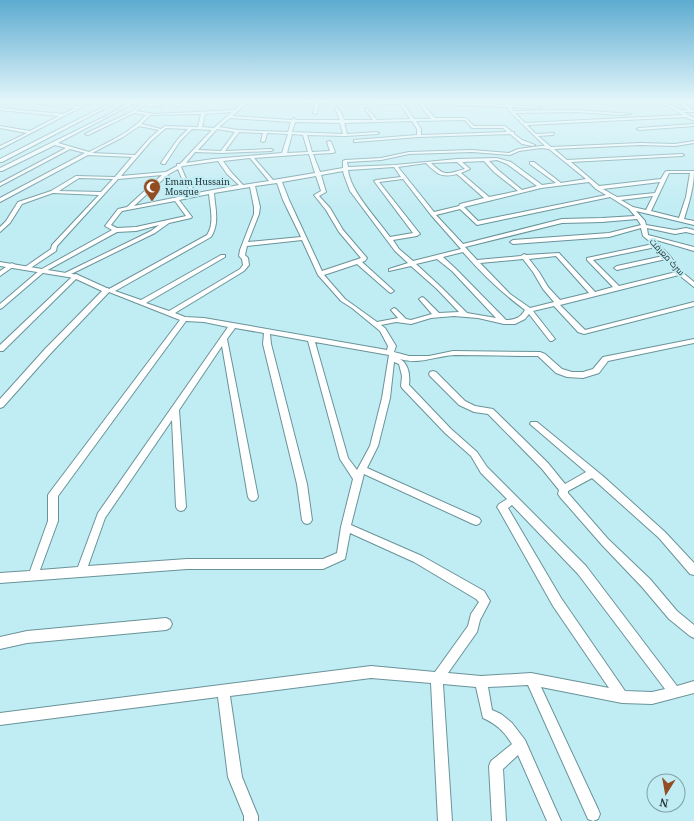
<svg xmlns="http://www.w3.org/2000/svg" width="694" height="821" viewBox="0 0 694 821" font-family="'Noto Serif',Cairo,serif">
<rect width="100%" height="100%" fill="#c0ecf3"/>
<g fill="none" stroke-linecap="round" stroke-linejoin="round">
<g stroke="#699399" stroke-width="2">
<g id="minor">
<path d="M10,100C33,100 55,106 77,106C83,106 88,100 95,100L0,149V146L27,133L0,128V126L30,131L59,116L0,110V108L63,114L75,108Z"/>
<path d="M102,100L131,102L139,100L136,102L163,105L162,107L145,105L136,111L155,114L235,110L245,100L399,102V100H411L402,102L414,119H431L419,104L421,102L419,100H423L425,102L423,104L435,118H466L474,126H505L512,132H514V134L522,140L535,145L533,146L522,144L510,134L419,137L355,142H354V140L417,135V129L412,121L344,123L347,134L377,132L379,133L377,134L345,136L307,135L312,152L330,151L327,142L329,141L331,142L335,152L333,153L313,154L320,172L343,168V161L345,160L381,158L409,152L472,150L509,153L518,149L541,146H545L510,112L507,107L455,105L449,100H453L456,103L506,105L503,100H507L509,105L542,107L540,108L511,107L513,111L577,110L631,114L622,115L577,112L515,113L525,123L683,115L666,105L553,100L667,103L680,110H687L676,100H680L692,110H694V112H683L694,118V121L686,117L527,125L536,134L554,133L553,135L538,136L551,147L640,143L675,144L694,141V143L675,146L640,145L554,149L567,160L682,154L684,155L682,156L571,162L599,186L661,179L665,172L667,171H694C694,187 689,203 684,219L694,221V225L636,211L645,221L646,225L675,230L686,228L694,230V234L686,232L675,234L647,228L648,235L694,247V251L653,239L670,256L682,272L694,282V287L679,275L560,305L585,330L694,302V306L584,334L578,332L554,306L533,311L555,339L552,341H550L529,314L525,319L515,324H504L478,318L454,316L431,318L411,324L396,322L381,325L385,328L396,346L394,352L409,356H429L453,351L540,352L545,354L562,369L572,372H583L593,369L603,357L694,339V343L608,361L599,373L583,378L567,377L556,373L538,356C511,356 483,355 455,355C435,356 420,365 400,359C409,364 410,376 409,385L451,429L477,452L487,467L586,566L677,686L694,681V693L652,704L622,703L541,687L598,809L600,814L598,819L593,821L588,819L528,685L488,687L492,710L501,714L512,723L525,740L561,821H547L518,755L503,769L506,821H492L489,766L491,761L512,744C504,731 496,724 483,718L476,687L443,684L452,821H438L431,683L371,678L230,696L242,777L258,816V821H244V816L228,777L218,697L0,725V713L371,666L435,672L468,626L471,614L479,602L476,599L414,562L350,533L345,559L323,569H187L0,583V573L30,571L48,521V495L50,492L180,320L104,290L107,288L109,289L207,235C215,223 210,207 209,194L179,200L192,217L191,218L169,223L155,233L69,275H65V273L151,231L159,225L136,231L117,232L44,272L2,308L0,309V304L40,270L112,230L105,226L118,209L127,207L162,175L118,179L57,246L56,251L29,269H25V267L51,249L52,245L99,195L53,193L22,204L10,223L0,232V227L6,221L18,202L51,191L76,176L115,177L132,157L88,155L0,202V198L85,153L70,149L0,186V183L66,148L55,145L2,171H0V168L102,118L128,104L117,102L2,162H0V159L113,102ZM248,102L315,103L313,113L315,114L317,113L319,103L400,104L410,119L377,120L367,108L365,109L373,120H344L341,112L337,107L335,108L340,120H296L294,118L292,120L232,116ZM132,104L141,105L129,113L85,134L88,135L134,113L146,115C132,132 108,142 89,152L58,143ZM232,112L214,128L202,127L205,114ZM201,114L198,127L165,126L161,129L141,124L150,115ZM230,118L291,122L288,132L238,130L219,127ZM465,120L472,128H503L507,132L421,135V129L416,121ZM295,122L340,123L343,134L292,132ZM139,126L159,130L149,139L135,155L92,153L123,137ZM166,128L188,129L178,139L161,163L163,164H165L180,141L192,129L212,130L180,164H177V166L166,172L121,176L151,141ZM217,129L235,132L221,151L198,150ZM239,132L263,133L261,141L263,142L265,141L267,133L288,134L282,153L213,159L186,163L195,152L222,153L271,151L273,150L271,149L225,151ZM292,134L303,135L308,152L287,153ZM541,148L549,149L586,179L561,183L534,162H530V164L556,183L542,185L511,162L497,158L457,159L395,165L348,167L347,162L381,160L409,154L472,152L510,155L519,151ZM309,154L315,173L273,180L254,158ZM250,158L269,181L243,185L231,172L223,161ZM497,160L507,164L537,186L522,190L498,170L489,161ZM218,161L227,174L239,185L197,193L187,181L181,167L183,166ZM484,161L494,172L518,191L489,197L461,173L470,169L462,162ZM457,162L465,169C447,174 445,177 431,163ZM426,163C437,174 441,178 457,174L484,198L460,204L459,206L434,212L398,167ZM394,167L401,177L376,180L374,181L413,233L390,237C378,220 350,191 348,170ZM178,169L183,181L193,194L134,206L169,174ZM343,171L344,175L350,191L395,251L408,263L389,269V271L411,266L437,289L459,312L439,313L424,298L422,297L419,299L432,314L411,320L406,319L396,309L394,308L391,310L398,318L377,322L345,299L324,275L357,264L389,292L391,293L394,291L362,262L365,261L367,258L343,230L330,208L319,196L326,192L321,175ZM669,173H690L686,197L679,218L651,211ZM316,176L321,191L314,195L326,210L339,232L361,258L322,271L289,200L282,182ZM79,178L113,179L101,192L59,191ZM403,179L431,215L461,249L413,261L399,249L393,240L417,236L420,234L379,182ZM589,182L596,189L606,195L478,221L464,207L541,188ZM660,182L655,193L617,197L603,189ZM277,183L283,200L301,237L248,242L259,214L260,207L255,186ZM250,187L254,207V214L240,250L239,256L242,259L243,265L240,269L169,311L146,303L225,257V255H221L141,300L115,291L211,237C220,223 215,208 214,193ZM653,196L646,210L633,207L621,200ZM610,197L629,209L635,216L602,218L562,219L463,244L436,215L460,209L477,225ZM175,201L186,216L136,227L117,228L111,225L122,211ZM637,219L641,225L609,233L513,240L510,242L513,244L609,237L641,228L643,236L653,244L587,258V260L613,287L595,292L559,253L526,255L524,254L521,256L477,260L465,247L562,223L602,222ZM302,240L318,275L341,301L352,308L380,331L388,346L387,350L204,318L185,317L175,313L244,271L249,265L248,258L245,255L247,246ZM656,247L663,256L617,266L614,268L617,270L666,259L676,272L619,286L593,260ZM463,252C482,274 502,293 525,310C520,318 515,320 506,320L456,269L443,257ZM556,256L589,293L560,300L548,287L539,272L529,259ZM437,259L452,271L496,318L467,313L441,287L416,264ZM523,259L533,272L543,289L554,302L530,308L510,294L480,263ZM186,321L204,322L228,327L98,513L78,567L40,570L58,521V496ZM235,328L264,333L263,344L297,484L302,520L304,523L307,524L310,523L312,520L307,484L271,344L270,334L308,341L340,459L353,479L341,527L337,553L323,559H187L88,566L105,518L172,420L176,507L178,510L181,511L184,510L186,507L179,410L222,346L248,497L250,500L253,501L256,500L258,497L227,339ZM315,342L389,355L382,398L370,446L357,470L348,458ZM394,362L399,364L402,376L401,386L402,388L445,433L471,456L481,473L507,499L499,504L497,507L499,510L553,606L609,688L531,673L481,676L448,673L477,632L480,620L490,601L484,591L422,556L351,525L364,474L473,524L476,525L479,524L481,521L479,518L367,468L378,446L390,398ZM512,505L578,574L665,689L652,692L625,691L561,598L508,508Z"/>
<path d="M179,100H183L181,106L179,107L177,106Z"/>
<path d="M206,100H219L199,103L197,102Z"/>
<path d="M0,102L5,103L6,104L4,105L0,104Z"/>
<path d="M694,124V126L639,130L637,129L639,128Z"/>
<path d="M12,263L15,265L14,266L0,276V271Z"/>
<path d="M76,274L78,275V277L3,351H0V345L74,275Z"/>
<path d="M433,371L436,372L465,401L475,406L493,409L548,463L565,484L586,472L530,424L531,422H537L604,477L665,532L694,563V575L690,574L659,538L592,478L568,491V493L608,539L650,579L677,611L694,625V638L690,636L669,619L642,587L602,545L560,497L558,494L559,490L542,469L488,414L474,412L459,405L430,376L429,374L430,372Z"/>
<path d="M166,618L170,620L172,624L170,628L166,630L27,643L0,649V637L27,631Z"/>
</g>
</g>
<g stroke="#699399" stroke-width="2">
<path id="tertiary" d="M0,262L78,275L111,290L51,353L3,407L0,408V399L45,349L102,291L74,278L0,266Z"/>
</g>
<use href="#minor" fill="#fff" fill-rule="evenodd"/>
<use href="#tertiary" fill="#fff" fill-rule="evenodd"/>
</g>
<linearGradient id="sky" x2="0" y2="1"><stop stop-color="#5cabd0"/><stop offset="0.47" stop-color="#e3f6fa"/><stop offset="1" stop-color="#e3f6fa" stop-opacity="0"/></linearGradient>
<rect width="694" height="215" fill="url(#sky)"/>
<defs>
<g id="mosque-pin" transform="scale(0.9)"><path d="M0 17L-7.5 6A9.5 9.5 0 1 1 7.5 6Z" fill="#924d22" stroke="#c0ecf3"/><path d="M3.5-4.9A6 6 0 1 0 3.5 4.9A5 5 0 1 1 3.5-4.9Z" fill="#fff"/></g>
</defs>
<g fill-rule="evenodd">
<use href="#mosque-pin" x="152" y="187"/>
</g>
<g text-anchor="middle" stroke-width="4" stroke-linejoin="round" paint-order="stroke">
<g font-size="9" fill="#26373a" stroke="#c0ecf3" text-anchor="start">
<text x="165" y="185">Emam Hussain<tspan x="165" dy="10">Mosque</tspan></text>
</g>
<g font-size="9" fill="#26373a" stroke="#c0ecf3">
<text transform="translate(667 257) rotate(47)" y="3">سرک معرفت</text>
</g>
</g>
<g transform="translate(666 793) rotate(191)"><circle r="19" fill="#c0ecf3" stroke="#82a4a9"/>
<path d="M0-3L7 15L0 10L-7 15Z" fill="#924d22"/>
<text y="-6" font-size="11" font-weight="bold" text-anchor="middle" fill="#26373a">N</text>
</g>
</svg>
